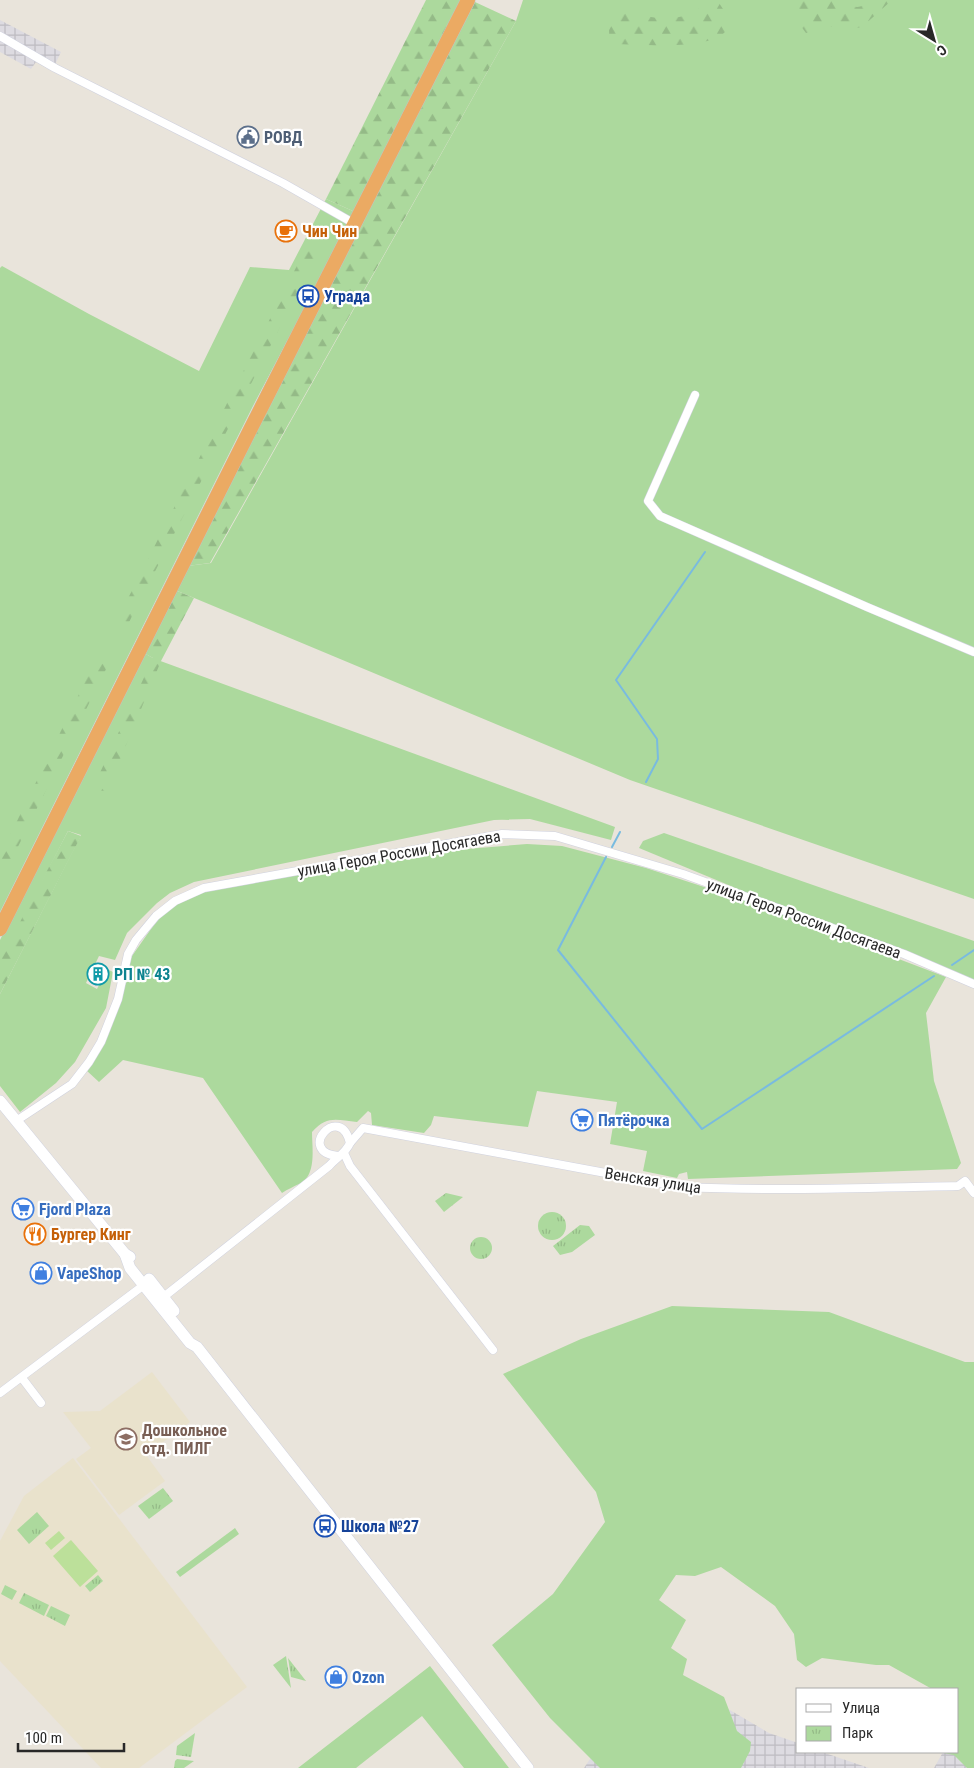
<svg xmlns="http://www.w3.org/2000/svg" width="974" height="1768" viewBox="0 0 974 1768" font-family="'Roboto Condensed',sans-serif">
<defs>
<pattern id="industrial-grid" width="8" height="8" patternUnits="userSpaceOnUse" patternTransform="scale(1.25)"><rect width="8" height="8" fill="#dddbe1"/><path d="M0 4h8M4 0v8" fill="none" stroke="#bebcc1"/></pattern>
<pattern id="forest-firs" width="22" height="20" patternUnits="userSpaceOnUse" patternTransform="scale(1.25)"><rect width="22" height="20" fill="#acd99d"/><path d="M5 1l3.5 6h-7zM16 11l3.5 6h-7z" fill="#94ba87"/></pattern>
<pattern id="park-tufts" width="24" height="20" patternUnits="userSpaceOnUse" patternTransform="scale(1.25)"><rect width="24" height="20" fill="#acd99d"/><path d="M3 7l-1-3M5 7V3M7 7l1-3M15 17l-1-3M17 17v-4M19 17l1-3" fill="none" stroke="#94ba87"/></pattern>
</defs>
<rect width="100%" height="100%" fill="#e9e4db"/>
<g fill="url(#industrial-grid)">
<path d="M0,20L61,52L52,71L36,62L31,69L0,52Z"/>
<path d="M629,1651L769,1733L798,1743V1752H822L869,1768H584L590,1759Z"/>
<path d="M943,1752H958L974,1768H934Z"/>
</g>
<g fill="#e9e2cc">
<path d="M152,1372L190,1422L146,1455L165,1481L119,1515L76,1459L91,1448L63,1412L100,1411Z"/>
<path d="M73,1458L247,1687L139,1768H101L0,1661V1541L24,1496Z"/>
</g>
<g fill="#acd99d">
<path d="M523,0H974V899L630,780L175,590L187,566L211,563L516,21Z"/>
<path d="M326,199L355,212L253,406L0,912V268L2,266L89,314L199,371L250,267L289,270Z"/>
<path d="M142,652L155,659L615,827L611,840L530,819L494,820L194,882L170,893L157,903L127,933L115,960L99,956L86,983L97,989L107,969L113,972L106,1008L75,1062L56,1083L20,1112L0,1086V994L81,835L68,831L0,964V940Z"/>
<path d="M664,833L974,941V987L639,848L643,841Z"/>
<path d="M527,844L562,846L646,868L741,899L946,977L926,1013L934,1081L961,1163L957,1169L688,1179L687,1172L679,1174L677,1178L643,1171L647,1151L610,1144L617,1102L537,1091L528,1127L434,1116L431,1125L424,1133L372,1125L371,1113L368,1111L357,1122C337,1120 327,1115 312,1132C312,1148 317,1176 299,1184C293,1187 288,1189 282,1193L203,1078L123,1060L99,1082L86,1070L101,1050L114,1018L122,996L125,975L132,956L158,919L177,904L205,891L325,868L429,852Z"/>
<path d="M672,1306L829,1312L965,1362H974V1768H967L954,1755L938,1752H958V1689H932L889,1665H876L822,1658L806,1667L797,1660L794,1634L775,1606L721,1567L695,1576L676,1575L659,1600L686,1620L671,1648L687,1659L683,1675L724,1697L737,1731L751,1742L750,1751L741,1768H600L550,1718L492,1645L553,1594L605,1522L596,1492L503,1374L581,1339Z"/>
<path d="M430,1666L509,1768H464L422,1716L356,1768H298Z"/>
</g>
<g fill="url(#forest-firs)">
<path d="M426,0H463L355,212L326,199Z"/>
<path d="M706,0H717L723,9L725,32C707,51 639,44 613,44C606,34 609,19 618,11C642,15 673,25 695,11C699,9 703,4 706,0Z"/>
<path d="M783,0H816L819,4L823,0H849L848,4C857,9 862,8 869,0H892L862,27L847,30L834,26L806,33L785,5Z"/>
<path d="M475,2L516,21L210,563L187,566Z"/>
<path d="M309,242L319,251L125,630L116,622Z"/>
<path d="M175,590L194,598L161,661L107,791L92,790L153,658L142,652Z"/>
<path d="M99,653L111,659L0,883V856Z"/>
<path d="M68,831L81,836L0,994V960Z"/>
</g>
<g fill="url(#park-tufts)">
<path d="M446,1193L463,1197L444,1212L435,1201Z"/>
<circle cx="552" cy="1226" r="14"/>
<path d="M580,1225L589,1226L595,1235L572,1252L560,1255L553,1246Z"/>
<circle cx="481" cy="1248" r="11"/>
<path d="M163,1488L173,1501L149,1519L138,1506Z"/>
<path d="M37,1512L49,1526L29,1544L17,1530Z"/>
<path d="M235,1528L239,1534L180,1577L176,1572Z"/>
<path d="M98,1575L103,1581L90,1592L85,1586Z"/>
<path d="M5,1585L17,1591L12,1600L1,1594Z"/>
<path d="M24,1593L49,1605L44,1616L19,1603Z"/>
<path d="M51,1606L70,1615L65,1626L46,1616Z"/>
<path d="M286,1656L291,1688L273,1665Z"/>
<path d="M288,1658L306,1681L291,1677Z"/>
<path d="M195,1733L191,1757L176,1755L177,1746Z"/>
<path d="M177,1759L194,1761L184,1768H174L175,1761Z"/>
</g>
<g fill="#bce09a">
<path d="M59,1531L65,1538L51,1550L45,1543Z"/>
<path d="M71,1540L98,1571L80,1587L53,1556Z"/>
</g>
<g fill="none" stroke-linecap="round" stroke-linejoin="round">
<g stroke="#79bbe0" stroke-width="2">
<path d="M646,782L658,759L657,739L616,680L705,552"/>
<path d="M612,847L620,832"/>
<path d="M606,857L558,950L702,1129L934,976"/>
<path d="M952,965L974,950"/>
</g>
<g stroke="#d0d2df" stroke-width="9">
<g id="street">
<path d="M0,36L55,68L283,183L355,224"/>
<path d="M695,395L648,501L660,516L867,607L974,652"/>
<path d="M16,1121L72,1084L89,1062L101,1042L118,999L128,954L136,940L156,916L175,901L204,888L502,834L555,836L683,874L904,954L974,984"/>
<path d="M350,1143L363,1128L681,1187C773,1191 866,1188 958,1186L965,1181L974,1193"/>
<path d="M344,1153L350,1166L493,1350"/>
<path d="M161,1299L329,1166C336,1158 346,1153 350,1143C340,1101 295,1152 338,1156"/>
<path d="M22,1378L41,1403"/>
<path d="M0,1393L144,1285"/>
</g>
</g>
<g stroke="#d0d2df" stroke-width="12">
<g id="secondary">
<path d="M0,1101L125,1254L130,1257"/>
<path d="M125,1254L130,1268L190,1343L197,1347L528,1768"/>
<path d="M149,1279L174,1311"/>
</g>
</g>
<g stroke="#c3c3c3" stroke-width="15">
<path id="highway" d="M0,929L251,428L468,0"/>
</g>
<use href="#street" stroke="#fff" stroke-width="8"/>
<use href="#secondary" stroke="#fff" stroke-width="11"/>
<use href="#highway" stroke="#ebaa63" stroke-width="14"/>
</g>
<defs>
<g id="civic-ring" transform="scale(1.125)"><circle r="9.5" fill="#fff" stroke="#5c6f8a" stroke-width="1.5"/><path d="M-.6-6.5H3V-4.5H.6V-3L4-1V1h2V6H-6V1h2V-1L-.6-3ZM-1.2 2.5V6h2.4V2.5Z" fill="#5c6f8a"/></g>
<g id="cafe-ring" transform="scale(1.125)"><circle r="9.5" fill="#fff" stroke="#e8710a" stroke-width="1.5"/><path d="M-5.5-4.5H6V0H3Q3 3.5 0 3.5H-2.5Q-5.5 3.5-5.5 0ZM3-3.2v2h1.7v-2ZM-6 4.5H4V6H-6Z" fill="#e8710a"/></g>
<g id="bus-ring" transform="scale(1.125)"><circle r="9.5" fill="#fff" stroke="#1a4fb4" stroke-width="1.5"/><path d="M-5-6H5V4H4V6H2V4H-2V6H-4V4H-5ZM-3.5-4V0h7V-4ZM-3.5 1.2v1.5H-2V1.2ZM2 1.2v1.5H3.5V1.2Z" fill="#1a4fb4"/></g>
<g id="building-ring" transform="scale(1.125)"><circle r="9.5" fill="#fff" stroke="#0f9aa8" stroke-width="1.5"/><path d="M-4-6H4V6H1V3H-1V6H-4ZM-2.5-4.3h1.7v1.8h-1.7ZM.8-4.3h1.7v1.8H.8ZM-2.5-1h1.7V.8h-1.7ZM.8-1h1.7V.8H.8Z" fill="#0f9aa8"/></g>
<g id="supermarket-ring" transform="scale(1.125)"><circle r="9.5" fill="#fff" stroke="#3f7fe0" stroke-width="1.5"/><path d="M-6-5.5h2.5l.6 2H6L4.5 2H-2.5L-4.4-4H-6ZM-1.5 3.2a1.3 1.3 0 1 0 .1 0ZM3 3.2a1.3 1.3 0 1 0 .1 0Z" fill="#3f7fe0"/></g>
<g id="restaurant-ring" transform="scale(1.125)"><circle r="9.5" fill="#fff" stroke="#e8710a" stroke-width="1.5"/><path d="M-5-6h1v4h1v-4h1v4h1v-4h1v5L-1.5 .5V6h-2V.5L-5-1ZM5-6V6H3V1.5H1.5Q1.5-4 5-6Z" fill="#e8710a"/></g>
<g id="shop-ring" transform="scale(1.125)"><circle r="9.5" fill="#fff" stroke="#3f7fe0" stroke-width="1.5"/><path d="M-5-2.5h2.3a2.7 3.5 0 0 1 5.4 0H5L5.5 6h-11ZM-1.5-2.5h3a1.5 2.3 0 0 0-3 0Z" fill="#3f7fe0"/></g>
<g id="school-ring" transform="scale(1.125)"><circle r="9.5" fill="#fff" stroke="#8d6e63" stroke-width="1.5"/><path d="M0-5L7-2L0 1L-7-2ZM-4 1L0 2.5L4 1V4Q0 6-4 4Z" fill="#8d6e63"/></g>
</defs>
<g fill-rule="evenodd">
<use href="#civic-ring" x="248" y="137"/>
<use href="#cafe-ring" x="286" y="231"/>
<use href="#bus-ring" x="308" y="296"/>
<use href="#building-ring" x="98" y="974"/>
<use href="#supermarket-ring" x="582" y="1120"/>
<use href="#supermarket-ring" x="23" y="1209"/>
<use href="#restaurant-ring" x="35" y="1234"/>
<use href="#shop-ring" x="41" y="1273"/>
<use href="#school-ring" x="126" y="1439"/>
<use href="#bus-ring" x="325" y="1526"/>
<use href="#shop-ring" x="336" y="1677"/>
</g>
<g text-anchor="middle" stroke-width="4.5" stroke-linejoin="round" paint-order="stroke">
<g font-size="16" font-weight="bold" fill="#4e5e75" stroke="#fff" text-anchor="start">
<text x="264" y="143">РОВД</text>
</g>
<g font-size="16" font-weight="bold" fill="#c56008" stroke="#fff" text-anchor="start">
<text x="302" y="237">Чин Чин</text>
<text x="51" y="1240">Бургер Кинг</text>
</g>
<g font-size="16" font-weight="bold" fill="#164399" stroke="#fff" text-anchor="start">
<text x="324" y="302">Уграда</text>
<text x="341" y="1532">Школа №27</text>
</g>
<g font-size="16" fill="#282828" stroke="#fff">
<text transform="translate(399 853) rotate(-10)" y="6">улица Героя России Досягаева</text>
<text transform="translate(804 918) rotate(20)" y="6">улица Героя России Досягаева</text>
<text transform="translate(653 1180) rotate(9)" y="6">Венская улица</text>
</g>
<g font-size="16" font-weight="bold" fill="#0d838f" stroke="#fff" text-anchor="start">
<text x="114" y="980">РП № 43</text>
</g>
<g font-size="16" font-weight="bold" fill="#366cbe" stroke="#fff" text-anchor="start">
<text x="598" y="1126">Пятёрочка</text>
<text x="39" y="1215">Fjord Plaza</text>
<text x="57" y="1279">VapeShop</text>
<text x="352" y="1683">Ozon</text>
</g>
<g font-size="16" font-weight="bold" fill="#785e54" stroke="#fff" text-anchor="start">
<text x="142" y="1436">Дошкольное<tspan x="142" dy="18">отд. ПИЛГ</tspan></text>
</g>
</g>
<rect x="796" y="1688" width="162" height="65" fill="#ffffff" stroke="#a9a9a9"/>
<rect x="806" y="1704" width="25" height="8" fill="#ffffff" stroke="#a9a9a9"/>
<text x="842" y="1713" font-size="15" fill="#282828">Улица</text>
<rect x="806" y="1726" width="25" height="15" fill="url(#park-tufts)" stroke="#a9a9a9"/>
<text x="842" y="1738" font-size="15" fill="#282828">Парк</text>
<g transform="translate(934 40) rotate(143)" stroke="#ffffff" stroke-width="4" paint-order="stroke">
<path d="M0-4L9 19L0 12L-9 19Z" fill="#282828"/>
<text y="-8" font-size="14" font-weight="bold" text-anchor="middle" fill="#282828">С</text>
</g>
<path d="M18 1743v8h106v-8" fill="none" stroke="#282828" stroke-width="2.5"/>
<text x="25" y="1743" font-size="15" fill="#282828" stroke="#ffffff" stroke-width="4" paint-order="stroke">100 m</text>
</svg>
